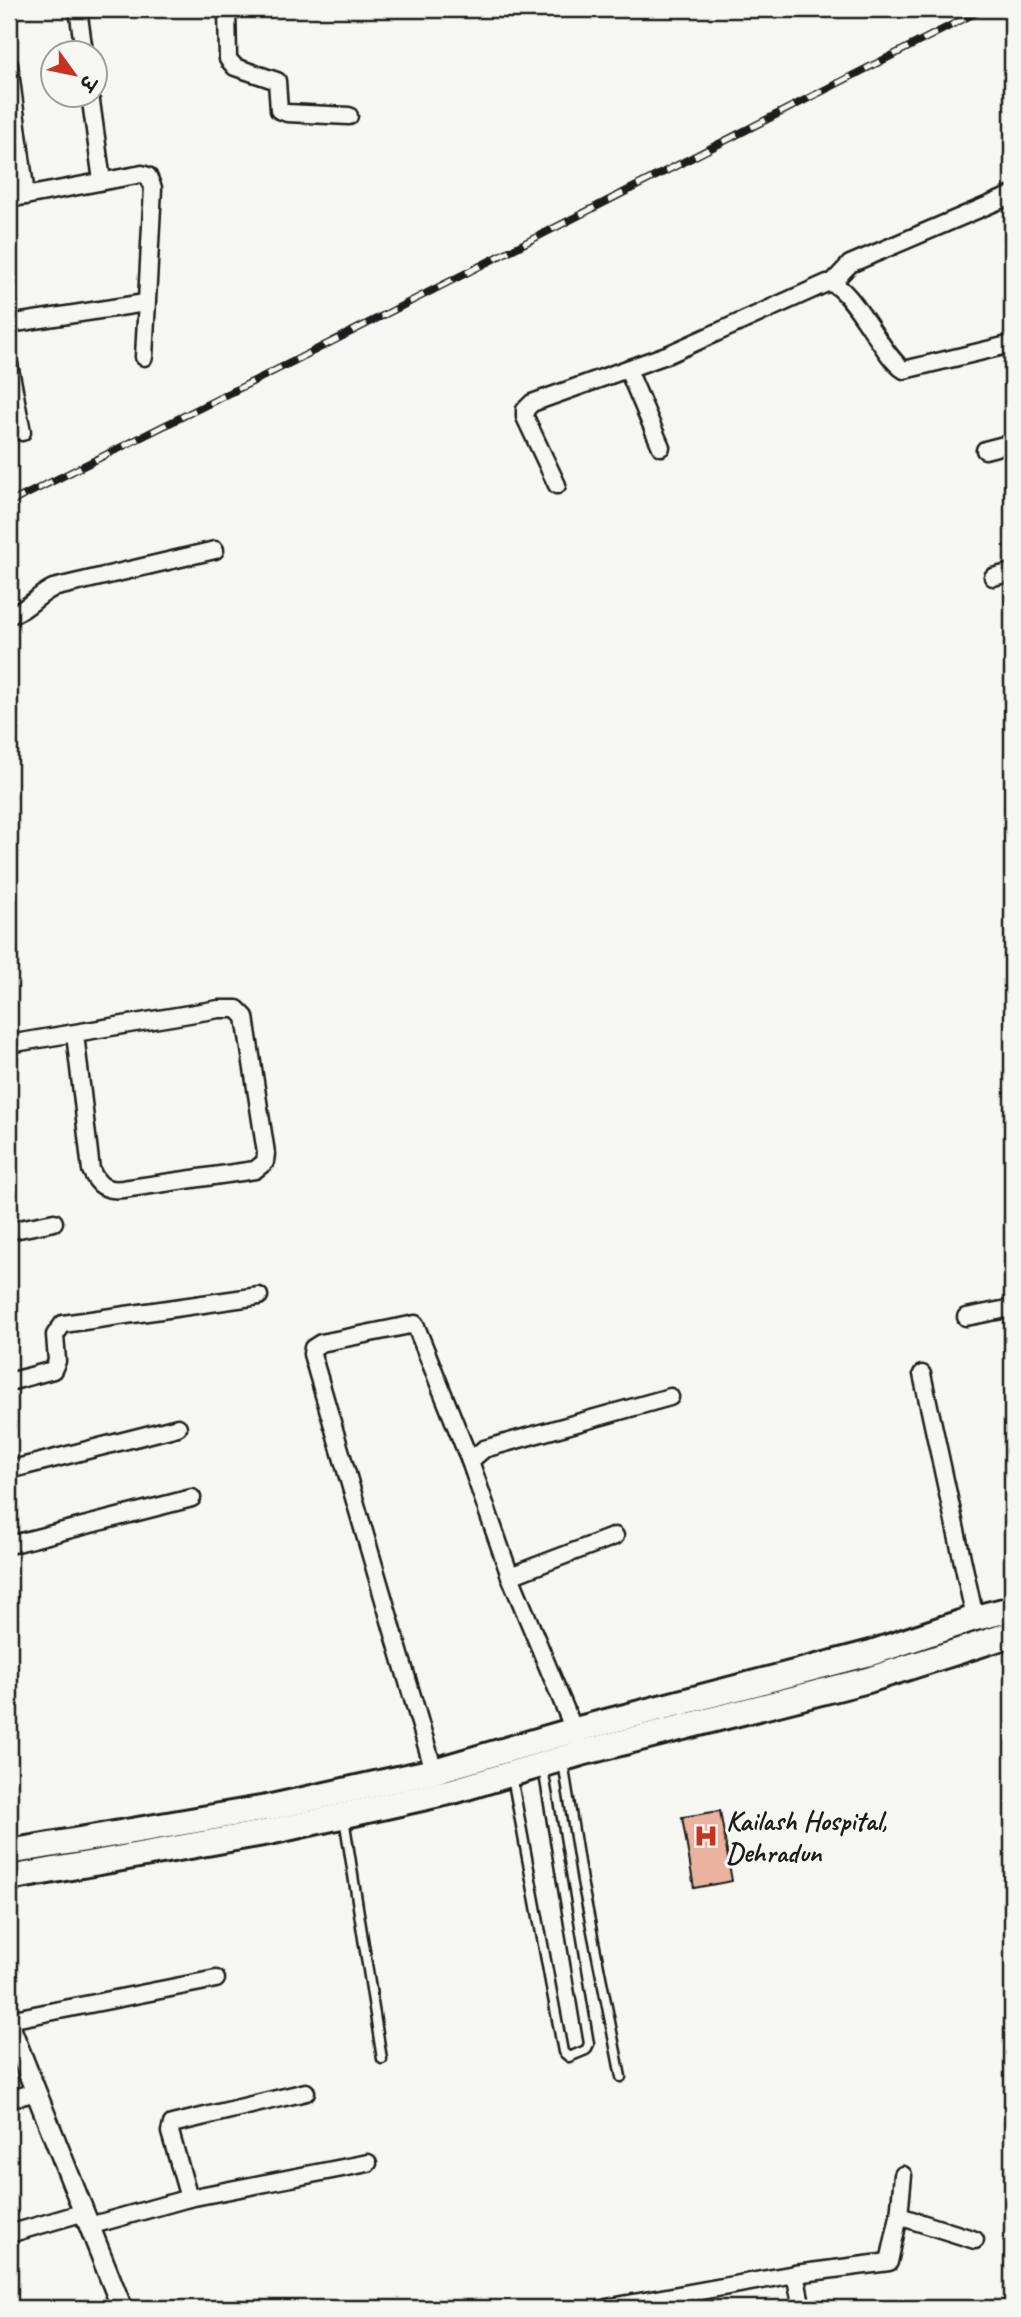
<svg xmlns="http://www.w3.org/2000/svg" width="1021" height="2317" viewBox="0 0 1021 2317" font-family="Caveat,'Playpen Sans Deva',sans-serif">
<rect width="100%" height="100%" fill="#f6f6f2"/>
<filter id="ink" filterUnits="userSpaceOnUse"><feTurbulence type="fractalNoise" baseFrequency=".0143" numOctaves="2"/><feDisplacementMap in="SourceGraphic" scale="14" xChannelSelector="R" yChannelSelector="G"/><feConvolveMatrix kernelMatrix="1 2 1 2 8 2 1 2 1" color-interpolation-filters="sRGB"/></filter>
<g filter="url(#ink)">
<path fill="#eab39f" stroke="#1c1c1c" stroke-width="2" d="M720,1811L732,1881L694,1888L682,1817Z"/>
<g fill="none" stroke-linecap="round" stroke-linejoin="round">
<g stroke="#1c1c1c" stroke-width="13">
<g id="service">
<path d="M563,1762L582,1881L621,2077"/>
<path d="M512,1777L563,2052L569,2057L586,2050L589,2044L543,1768"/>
<path d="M344,1818L382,2059"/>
</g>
</g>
<g stroke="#1c1c1c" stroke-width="21">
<g id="minor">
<path d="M78,9L84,52"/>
<path d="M227,9L228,59L235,67L277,81L279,110L287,113L349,116"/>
<path d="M9,64L26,196"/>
<path d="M90,94L102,181"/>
<path d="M9,199L142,174L148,176L153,188L144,357"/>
<path d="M833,282L850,264L1012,195"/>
<path d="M9,324L145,303"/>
<path d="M9,364L22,432"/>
<path d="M628,370L661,447"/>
<path d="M985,450L1012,443"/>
<path d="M557,485L525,417V410L532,403L669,354L827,283C851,282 881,356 904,370L1012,344"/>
<path d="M993,577L1012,572"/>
<path d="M9,615C27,611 36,596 53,588L215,550"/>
<path d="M9,1044L219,1009H237L245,1017L266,1153L265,1162L255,1170L123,1189C106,1191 98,1186 91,1170L75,1034"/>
<path d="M9,1231L54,1222"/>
<path d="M966,1317L1012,1308"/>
<path d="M922,1374L975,1618"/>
<path d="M9,1382L53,1370L57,1361L55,1335L63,1324L259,1296"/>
<path d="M9,1470L178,1427"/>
<path d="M9,1545L192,1498"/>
<path d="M510,1576L615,1536"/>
<path d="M577,1737L510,1576L470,1461L484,1449L670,1397"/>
<path d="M434,1771L312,1354L313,1348L321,1343L415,1324L470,1461"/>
<path d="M9,2020L216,1979"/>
<path d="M9,2099L34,2093"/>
<path d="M189,2198L170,2132L172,2124L306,2092"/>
<path d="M899,2216L975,2240"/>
<path d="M89,2226L189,2198L368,2163"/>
<path d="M9,2234L85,2212"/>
<path d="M795,2274L802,2308"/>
<path d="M606,2308L795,2274L889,2262L899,2216L903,2175"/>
</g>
</g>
<g stroke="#1c1c1c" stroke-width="24">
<path id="tertiary" d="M9,2024L122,2308"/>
</g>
<g stroke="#1c1c1c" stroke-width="30">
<g id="trunk">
<path d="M9,1852L267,1808L434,1771L575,1730L871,1653L975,1618L1012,1609"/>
<path d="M9,1878L269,1832L453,1791L581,1753L868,1680L1012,1634"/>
</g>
</g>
<use href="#service" stroke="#f6f6f2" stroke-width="8"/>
<use href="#minor" stroke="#f6f6f2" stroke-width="16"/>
<use href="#tertiary" stroke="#f6f6f2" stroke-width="19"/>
<use href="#trunk" stroke="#f6f6f2" stroke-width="24"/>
<g stroke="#1c1c1c" stroke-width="8">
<path id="rail" d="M9,503L294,361L983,9"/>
</g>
<use href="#rail" stroke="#f6f6f2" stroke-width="5" stroke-dasharray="16" stroke-linecap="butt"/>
</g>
</g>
<defs>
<g id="hospital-bare" transform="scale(1.89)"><path d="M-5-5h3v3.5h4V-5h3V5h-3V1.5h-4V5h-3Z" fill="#c8321e" stroke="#f6f6f2" stroke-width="2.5" paint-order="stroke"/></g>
</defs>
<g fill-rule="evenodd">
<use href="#hospital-bare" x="706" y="1836"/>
</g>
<g text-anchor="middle" stroke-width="6" stroke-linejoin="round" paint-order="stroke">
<g font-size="28" font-weight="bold" fill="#1c1c1c" stroke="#f6f6f2" text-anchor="start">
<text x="726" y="1830">Kailash Hospital,<tspan x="726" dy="32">Dehradun</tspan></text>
</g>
</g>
<rect width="1021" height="2317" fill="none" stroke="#f6f6f2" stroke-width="35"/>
<rect x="18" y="18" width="986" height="2282" fill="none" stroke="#1c1c1c" stroke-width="2.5" filter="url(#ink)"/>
<g transform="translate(74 74) rotate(123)"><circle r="33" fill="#f6f6f2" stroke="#9f9f9c" stroke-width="2"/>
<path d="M0-5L12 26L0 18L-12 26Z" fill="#c8321e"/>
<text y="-10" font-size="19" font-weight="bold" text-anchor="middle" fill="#1c1c1c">उ</text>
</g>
</svg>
